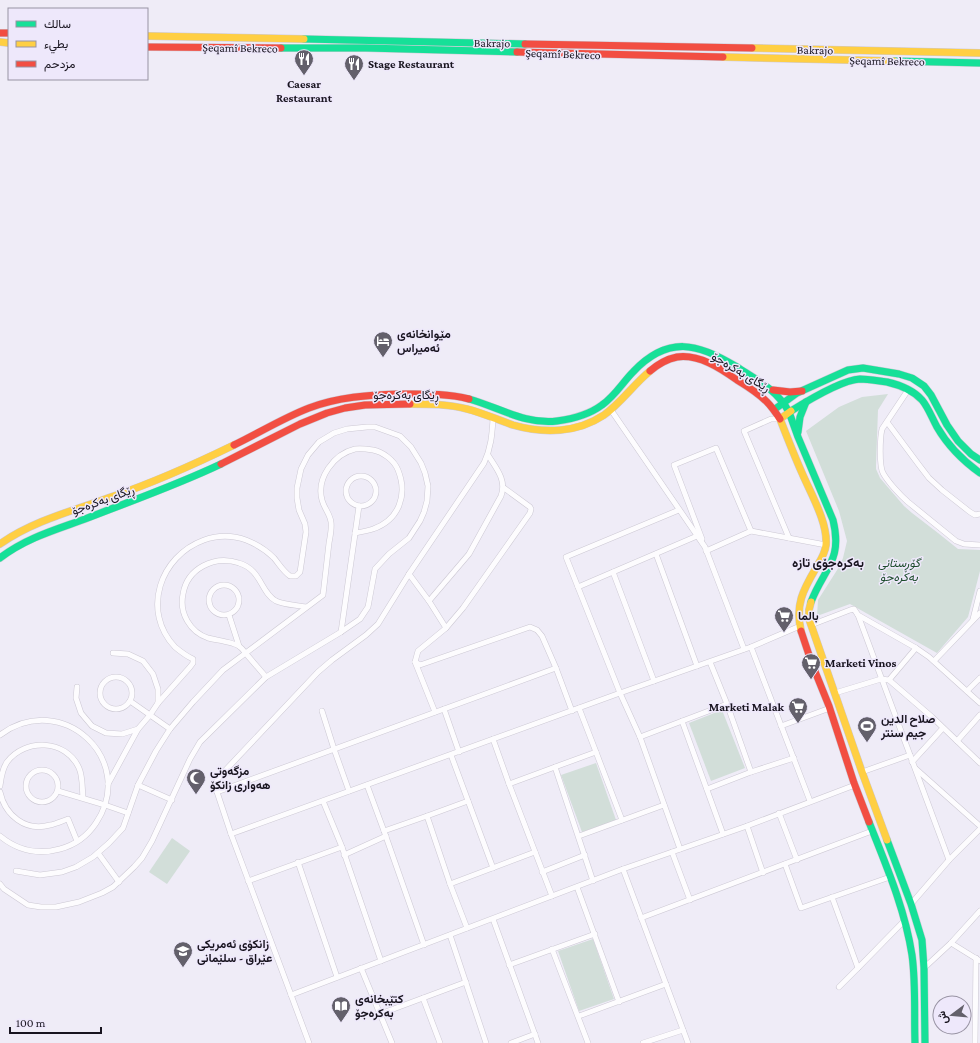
<svg xmlns="http://www.w3.org/2000/svg" width="980" height="1043" viewBox="0 0 980 1043" font-family="'Crimson Pro',Vazirmatn,serif">
<rect width="100%" height="100%" fill="#efecf7"/>
<g fill="#d2ded9">
<path d="M888,394L878,410L876,465V469L880,478L904,506L912,513L938,533L958,549L980,550V571L968,617L937,653L850,604L817,616L818,600L839,567L843,558L847,541L839,511L806,431L839,407L862,397Z"/>
<path d="M722,710L745,768L711,781L689,723Z"/>
<path d="M596,763L616,820L582,832L561,775Z"/>
<path d="M172,838L190,851L167,884L149,872Z"/>
<path d="M593,939L614,999L579,1011L558,951Z"/>
</g>
<g fill="none" stroke-linecap="round" stroke-linejoin="round">
<g stroke="#ccc8d3" stroke-width="6">
<g id="street">
<path d="M908,390L882,429C880,438 879,465 883,473C888,482 900,495 908,502L956,541L964,544L980,545"/>
<path d="M611,410L705,547L744,649"/>
<path d="M780,419H771L744,431L789,538"/>
<path d="M887,422L919,465L929,478L942,490L970,512L975,515L980,514"/>
<circle cx="361" cy="491" r="15"/>
<path d="M702,539L674,465L716,448L751,531"/>
<path d="M706,551L751,531L826,545"/>
<path d="M656,554L697,666"/>
<path d="M613,572L654,681"/>
<path d="M409,574L429,601L446,628L418,651L415,662L420,665L530,627L537,630L542,636L556,668L572,711"/>
<circle cx="224" cy="600" r="15"/>
<path d="M578,587L697,536"/>
<path d="M429,601L469,554L501,496C507,480 496,468 488,455"/>
<path d="M229,615L239,646"/>
<path d="M858,615L916,648L929,657L980,703"/>
<path d="M973,619L980,591"/>
<path d="M811,625L850,610L854,609L858,615L949,860"/>
<path d="M446,628L463,608L530,513L531,509L530,507L504,488"/>
<path d="M341,632L359,506"/>
<path d="M751,647L810,801"/>
<path d="M113,653L128,654L143,661L153,674L158,689V703"/>
<path d="M934,661L980,613"/>
<path d="M415,662L435,712"/>
<circle cx="116" cy="693" r="16"/>
<path d="M266,677C260,670 254,663 248,656C245,653 243,649 240,647C235,642 215,640 208,638C190,632 179,613 183,594C185,582 192,572 203,566C214,560 227,559 239,563C262,570 260,592 276,601C285,605 297,605 306,607"/>
<path d="M889,680L916,648"/>
<path d="M77,687L76,698L81,713L92,726L106,733L122,734L138,729"/>
<path d="M967,691L980,678"/>
<path d="M835,693L881,679L889,680L932,717L980,763"/>
<path d="M130,701L170,729"/>
<path d="M727,704L751,772L794,758"/>
<path d="M579,708L596,752"/>
<path d="M444,709L459,752"/>
<path d="M322,711L334,749L349,791"/>
<path d="M682,721L723,834"/>
<path d="M781,726L830,708"/>
<path d="M0,735C62,689 138,760 96,823C88,835 75,845 60,849C38,855 17,850 0,836"/>
<path d="M640,737L620,693L566,557L679,510"/>
<path d="M493,739L509,784L555,767L593,881"/>
<path d="M957,741L980,715"/>
<path d="M451,755L493,868"/>
<path d="M912,762L943,728"/>
<path d="M555,767L596,752L622,820"/>
<path d="M916,769L980,826"/>
<circle cx="42" cy="786" r="16"/>
<path d="M862,772L910,755"/>
<path d="M509,784L552,896"/>
<path d="M138,785L172,800"/>
<path d="M367,785L384,831L427,816L450,884L467,928"/>
<path d="M0,786C1,778 2,769 7,762C25,738 66,739 79,768C83,777 82,789 83,798"/>
<path d="M707,789L751,772"/>
<path d="M58,791L105,805L128,813"/>
<path d="M0,792C5,815 25,832 50,825C56,824 62,821 68,819L77,841"/>
<path d="M217,792L556,668"/>
<path d="M323,801L342,847"/>
<path d="M779,813L797,860"/>
<path d="M427,816L468,801"/>
<path d="M747,826L763,873"/>
<path d="M384,831L424,945"/>
<path d="M231,834L620,693L751,647L800,626"/>
<path d="M579,836L664,805"/>
<path d="M680,849L640,737L727,704L710,662"/>
<path d="M672,852L690,900"/>
<path d="M98,853L119,882"/>
<path d="M344,855L386,836"/>
<path d="M298,862L337,977"/>
<path d="M785,864L801,908L890,877"/>
<path d="M623,869L688,1043"/>
<path d="M16,871L40,875L62,872L76,867L93,857L109,843L123,828L138,785L156,751L170,729L193,702L223,670L323,595C325,578 327,560 329,543C330,537 332,529 331,522C330,514 324,508 322,500C316,478 334,454 355,449C361,448 367,449 373,450C383,452 394,460 398,470C408,495 399,520 373,529C367,531 361,532 355,533"/>
<path d="M542,872L585,855"/>
<path d="M248,881L342,847L381,961"/>
<path d="M0,884L4,889L28,905L41,907H56L79,902L102,893L113,887L134,867L142,858L152,841L190,759L200,742L266,677L341,632L360,619L368,607L375,569L389,554L409,538L420,521L424,512L427,501L428,486L425,473L421,463L411,447L400,436L375,427H367L347,429L334,433L319,442L308,455L301,469L297,488V498L299,510L305,524L306,532L300,572L296,576H290C283,571 279,564 274,558C266,550 256,544 246,540C233,535 217,535 204,540C160,556 141,611 175,647C181,652 186,656 193,659V663L190,667L158,703L150,715L138,729L108,784"/>
<path d="M450,884L535,852"/>
<path d="M577,887L619,1002"/>
<path d="M832,897L858,968L904,921"/>
<path d="M911,904L949,860L980,829"/>
<path d="M641,918L872,831"/>
<path d="M493,919L538,1043"/>
<path d="M450,935L486,1043"/>
<path d="M951,943L980,961"/>
<path d="M552,949L588,1043"/>
<path d="M509,965L595,934"/>
<path d="M361,968L392,1043"/>
<path d="M924,968L951,943L980,911"/>
<path d="M839,987L858,968"/>
<path d="M291,995L623,869L747,826L855,785"/>
<path d="M423,998L440,1043"/>
<path d="M380,1014L466,982"/>
<path d="M579,1016L666,984"/>
<path d="M309,1043L231,834L216,789V782L219,777L318,672L332,660L366,635L378,624L409,574L484,463C491,448 492,435 493,419"/>
<path d="M511,1043L535,1034"/>
<path d="M643,1043L683,1030"/>
<path d="M975,1043L976,958"/>
</g>
</g>
<g stroke="#ccc8d3" stroke-width="8">
<g id="fast">
<path d="M304,39L525,44"/>
<path d="M281,48H366L517,52"/>
<path d="M894,61L980,63"/>
<path d="M469,399C498,407 526,425 557,421C572,419 590,414 602,405C615,396 623,382 633,372C668,335 698,343 737,367C757,380 777,390 789,412"/>
<path d="M775,409L797,393L848,370L863,368L899,374L912,378L924,386L931,395L947,425L958,441L971,454L980,460"/>
<path d="M791,411C807,401 842,380 860,379C869,379 878,381 887,382C900,385 913,390 922,400C928,407 932,418 937,427C948,446 962,460 980,473"/>
<path d="M789,412L798,437L833,520C843,561 824,568 811,602"/>
<path d="M798,432L800,417L806,402"/>
<path d="M0,558C26,538 55,530 85,519C131,501 177,485 221,464"/>
<path d="M869,822C886,865 905,909 912,955C916,984 914,1014 915,1043"/>
<path d="M887,840L911,904L922,940L924,968L925,1043"/>
</g>
</g>
<g stroke="#ccc8d3" stroke-width="8">
<g id="slow">
<path d="M147,36L304,39"/>
<path d="M0,42L9,43"/>
<path d="M752,48L980,53"/>
<path d="M723,57L894,61"/>
<path d="M410,404C430,404 448,404 467,409C483,413 498,420 513,425C544,434 577,433 604,415C621,403 633,385 650,371"/>
<path d="M791,411L780,419C787,437 794,455 802,473C811,494 828,523 826,545C825,554 820,561 816,568C803,590 795,605 801,631"/>
<path d="M0,544C34,520 76,510 114,496C155,482 195,464 234,445"/>
<path d="M811,602L809,610V619L862,772L887,840"/>
</g>
</g>
<g stroke="#ccc8d3" stroke-width="8">
<g id="jam">
<path d="M0,33H9"/>
<path d="M525,44L752,48"/>
<path d="M147,47L281,48"/>
<path d="M517,52L723,57"/>
<path d="M650,371C657,365 667,359 677,357C699,354 720,368 737,380C747,386 758,393 767,402C772,407 776,413 780,419"/>
<path d="M773,390L790,392L802,391"/>
<path d="M234,445C259,433 283,418 309,408C338,397 368,395 399,394C423,394 446,393 469,399"/>
<path d="M221,464L300,424L327,413L345,408L365,405L410,404"/>
<path d="M801,631L812,664L829,706L854,783L869,822"/>
</g>
</g>
<use href="#street" stroke="#fdfcfe" stroke-width="5"/>
<use href="#fast" stroke="#16e098" stroke-width="7"/>
<use href="#slow" stroke="#ffcf43" stroke-width="7"/>
<use href="#jam" stroke="#f24e42" stroke-width="7"/>
</g>
<defs>
<g id="restaurant-pin" transform="scale(1)"><path d="M0 17L-7.5 6A9.5 9.5 0 1 1 7.5 6Z" fill="#63606b" stroke="#eee8fb"/><path d="M-5-6h1v4h1v-4h1v4h1v-4h1v5L-1.5 .5V6h-2V.5L-5-1ZM5-6V6H3V1.5H1.5Q1.5-4 5-6Z" fill="#fff"/></g>
<g id="hotel-pin" transform="scale(1)"><path d="M0 17L-7.5 6A9.5 9.5 0 1 1 7.5 6Z" fill="#63606b" stroke="#eee8fb"/><path d="M-6-4.5h1.5V1H6V5H4.5V3h-9V5H-6ZM-4 0a1.8 1.8 0 1 1 3.6 0ZM.5 0V-2.5h3Q6-2.5 6 0Z" fill="#fff"/></g>
<g id="supermarket-pin" transform="scale(1)"><path d="M0 17L-7.5 6A9.5 9.5 0 1 1 7.5 6Z" fill="#63606b" stroke="#eee8fb"/><path d="M-6-5.5h2.5l.6 2H6L4.5 2H-2.5L-4.4-4H-6ZM-1.5 3.2a1.3 1.3 0 1 0 .1 0ZM3 3.2a1.3 1.3 0 1 0 .1 0Z" fill="#fff"/></g>
<g id="stadium-pin" transform="scale(1)"><path d="M0 17L-7.5 6A9.5 9.5 0 1 1 7.5 6Z" fill="#63606b" stroke="#eee8fb"/><path d="M0-5a6.5 5 0 1 0 0 10a6.5 5 0 1 0 0-10ZM-3.5-1.8h7v3.6h-7Z" fill="#fff"/></g>
<g id="mosque-pin" transform="scale(1)"><path d="M0 17L-7.5 6A9.5 9.5 0 1 1 7.5 6Z" fill="#63606b" stroke="#eee8fb"/><path d="M3.5-4.9A6 6 0 1 0 3.5 4.9A5 5 0 1 1 3.5-4.9Z" fill="#fff"/></g>
<g id="university-pin" transform="scale(1)"><path d="M0 17L-7.5 6A9.5 9.5 0 1 1 7.5 6Z" fill="#63606b" stroke="#eee8fb"/><path d="M0-5L7-2L0 1L-7-2ZM-4 1L0 2.5L4 1V4Q0 6-4 4Z" fill="#fff"/></g>
<g id="library-pin" transform="scale(1)"><path d="M0 17L-7.5 6A9.5 9.5 0 1 1 7.5 6Z" fill="#63606b" stroke="#eee8fb"/><path d="M-6-4Q-3-5.5-.7-3.5V5Q-3 3-6 4ZM6-4Q3-5.5 .7-3.5V5Q3 3 6 4Z" fill="#fff"/></g>
</defs>
<g fill-rule="evenodd">
<use href="#restaurant-pin" x="304" y="59"/>
<use href="#restaurant-pin" x="354" y="64"/>
<use href="#hotel-pin" x="383" y="341"/>
<use href="#supermarket-pin" x="784" y="616"/>
<use href="#supermarket-pin" x="811" y="663"/>
<use href="#supermarket-pin" x="798" y="707"/>
<use href="#stadium-pin" x="867" y="726"/>
<use href="#mosque-pin" x="196" y="778"/>
<use href="#university-pin" x="183" y="951"/>
<use href="#library-pin" x="341" y="1006"/>
</g>
<g text-anchor="middle" stroke-width="3" stroke-linejoin="round" paint-order="stroke">
<g font-size="12" fill="#18141f" stroke="#eee8fb">
<text transform="translate(492 43) rotate(1)" y="4">Bakrajo</text>
<text transform="translate(240 48) rotate(1)" y="4">Şeqamî Bekreco</text>
<text transform="translate(815 50) rotate(1)" y="4">Bakrajo</text>
<text transform="translate(563 54) rotate(2)" y="4">Şeqamî Bekreco</text>
<text transform="translate(887 61) rotate(1)" y="4">Şeqamî Bekreco</text>
<text transform="translate(741 372) rotate(31)" y="4">ڕێگای بەکرەجۆ</text>
<text x="406" y="399">ڕێگای بەکرەجۆ</text>
<text transform="translate(103 500) rotate(-20)" y="4">ڕێگای بەکرەجۆ</text>
</g>
<g font-size="12" font-weight="bold" fill="#18141f" stroke="#eee8fb" text-anchor="start">
<text x="368" y="68">Stage Restaurant</text>
<text x="304" y="88" text-anchor="middle">Caesar<tspan x="304" dy="14">Restaurant</tspan></text>
<text x="397" y="338">مێوانخانەی<tspan x="397" dy="14">ئەمیراس</tspan></text>
<text x="798" y="620">بالما</text>
<text x="825" y="667">Marketi Vinos</text>
<text x="784" y="711" text-anchor="end">Marketi Malak</text>
<text x="881" y="723">صلاح الدين<tspan x="881" dy="14">جيم سنتر</tspan></text>
<text x="210" y="775">مزگەوتی<tspan x="210" dy="14">هەواری زانکۆ</tspan></text>
<text x="197" y="948">زانکۆی ئەمریکی<tspan x="197" dy="14">عێراق - سلێمانی</tspan></text>
<text x="355" y="1003">کتێبخانەی<tspan x="355" dy="14">بەکرەجۆ</tspan></text>
</g>
<g font-size="12" font-style="italic" fill="#1e4d2d" stroke="#eee8fb">
<text x="899" y="567">گۆڕستانی<tspan x="899" dy="14">بەکرەجۆ</tspan></text>
</g>
<g font-size="13" font-weight="bold" fill="#18141f" stroke="#eee8fb">
<text x="828" y="567">بەکرەجۆی تازە</text>
</g>
</g>
<rect x="8" y="8" width="140" height="72" fill="#eee8fb" stroke="#9893a3"/>
<rect x="16" y="21" width="20" height="6" fill="#16e098" stroke="#9893a3"/>
<text x="44" y="28" font-size="12" fill="#18141f">سالك</text>
<rect x="16" y="41" width="20" height="6" fill="#ffcf43" stroke="#9893a3"/>
<text x="44" y="48" font-size="12" fill="#18141f">بطيء</text>
<rect x="16" y="61" width="20" height="6" fill="#f24e42" stroke="#9893a3"/>
<text x="44" y="68" font-size="12" fill="#18141f">مزدحم</text>
<g transform="translate(952 1015) rotate(254)"><circle r="19" fill="#eee8fb" stroke="#9893a3"/>
<path d="M0-3L7 15L0 10L-7 15Z" fill="#63606b"/>
<text y="-6" font-size="11" font-weight="bold" text-anchor="middle" fill="#18141f">ش</text>
</g>
<path d="M10 1027v6h91v-6" fill="none" stroke="#18141f" stroke-width="2"/>
<text x="16" y="1027" font-size="12" fill="#18141f" stroke="#eee8fb" stroke-width="3" paint-order="stroke">100 m</text>
</svg>
